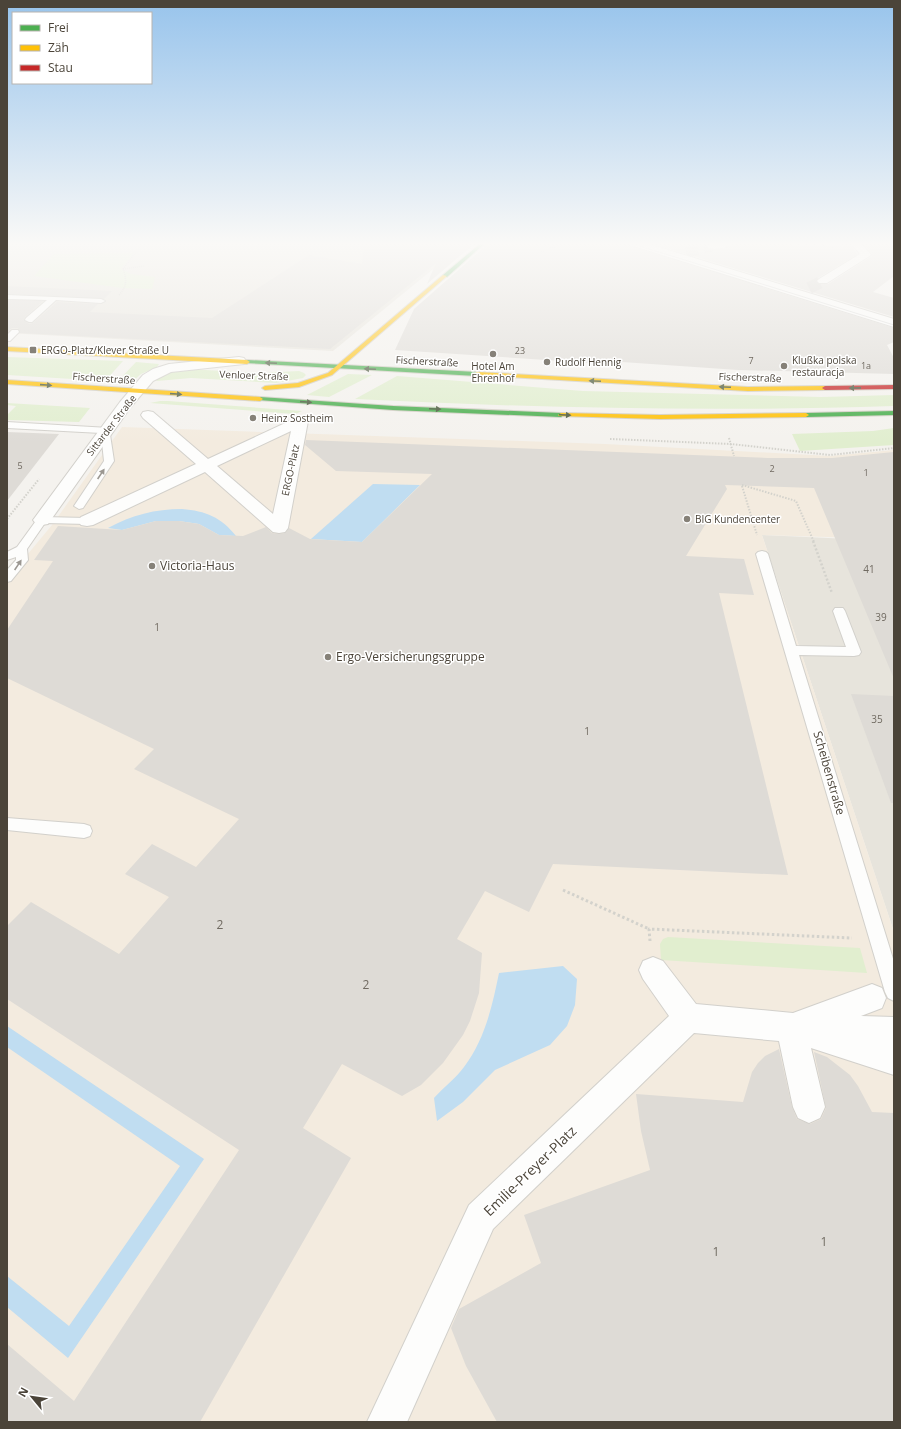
<svg xmlns="http://www.w3.org/2000/svg" width="901" height="1429" viewBox="0 0 901 1429" font-family="'Open Sans',sans-serif">
<rect width="100%" height="100%" fill="#f4f2ee"/>
<g fill="#e7e4dc">
<path d="M7,243H465L333,351L7,333Z"/>
<path d="M762,535L894,541V932Z"/>
</g>
<path fill="#f3ebdf" d="M122,427L605,444L830,456L894,450V539L762,535L894,932V1422H7V579L52,525Z"/>
<g fill="#e1eecf">
<path d="M134,253L121,269L131,274L155,277L152,289L122,288L34,276L54,254Z"/>
<path d="M7,357L123,361L105,381L7,375Z"/>
<path d="M136,362L159,364L157,367L141,374L131,383L117,382Z"/>
<path d="M187,369L260,373L299,371L304,373L306,375L303,378L276,383L191,378L157,381L155,379L168,372Z"/>
<path d="M348,374L372,375L329,397L307,395Z"/>
<path d="M397,376L583,391L821,397L894,395V406C713,412 535,408 355,399Z"/>
<path d="M160,401H168L302,411L295,414L150,403Z"/>
<path d="M7,403L90,408L79,422L7,420V415L16,406L7,405Z"/>
<path d="M894,428V445L800,451L792,434L873,431Z"/>
<path d="M668,937L860,948L867,973L661,960L660,944L663,939Z"/>
</g>
<g fill="#c0ddf1">
<path d="M373,484L420,485L362,542L311,539Z"/>
<path d="M182,509C206,511 221,517 236,536L219,535L199,524L179,521H156L122,530L108,528C132,515 155,509 182,509Z"/>
<path d="M563,966L577,979L575,1005L567,1026L550,1045L495,1070L463,1102L437,1121L434,1098C444,1087 456,1078 464,1067C485,1039 492,1007 499,973Z"/>
<path d="M7,1026L204,1159L68,1358L7,1307V1276L69,1326L180,1166L7,1047Z"/>
</g>
<g fill="#dedbd6">
<path d="M364,243H475L427,284L436,263L330,349L20,333L18,328H12L7,332V300L43,301L25,317L24,320L29,324L33,323L57,302L98,304L90,312L212,318L309,255L362,264Z"/>
<path d="M489,243H628L630,246L894,328V342L887,345L894,358V374L738,370L622,362V365L395,350L414,309Z"/>
<path d="M650,243H709L706,246L707,249L714,250L728,248L734,243L822,246L832,248L851,246L858,254L818,278L816,281L819,284H828L872,256V254L864,244L894,243V276L873,292L894,298V317Z"/>
<path d="M7,286L112,291L104,299L7,294Z"/>
<path d="M7,432L59,434L7,501Z"/>
<path d="M306,440L768,458H832L894,452V679L814,488L725,485L727,489L686,556L744,559L754,595L719,593L788,875L553,864L529,912L485,891L457,939L482,953L479,993L470,1021L463,1035L443,1063L421,1085L402,1096L342,1064L303,1128L351,1158L200,1422H7V1344L74,1401L239,1150L7,999V926L31,902L119,954L169,897L125,874L152,844L196,867L239,819L134,769L154,749L7,678V630L53,561L34,560L58,526L122,530L156,521H179L199,524L219,535L243,536L266,527L272,533L279,534L285,533L289,528L310,539L362,542L432,474L336,471L305,445Z"/>
<path d="M851,694L894,696V803H891Z"/>
<path d="M779,1049L792,1107L797,1119L810,1124L821,1119L826,1108L814,1052L827,1057L850,1075L858,1086L872,1112L894,1113V1422H497L466,1366L451,1328L459,1309L541,1263L524,1215L650,1170L641,1131L636,1094L743,1102L752,1072L758,1063L765,1056Z"/>
</g>
<g fill="none" stroke-linecap="round" stroke-linejoin="round">
<g stroke="#d2cfca" stroke-width="12" stroke-dasharray="12 6" stroke-linecap="butt">
<path d="M686,252L712,246"/>
<path d="M809,288L823,281"/>
</g>
<g stroke="#d2d0cb" stroke-width="2">
<g id="lane">
<path d="M7,295L101,299L105,301L101,303L56,300L32,322H29L25,320L26,318L47,300L7,299Z"/>
<path d="M12,330H18L19,332L10,341H7V335Z"/>
<path d="M7,422L109,428L114,461L83,508L79,509L74,506L104,461L101,433L7,428Z"/>
<path d="M42,517L87,518L92,521L87,524L45,523L27,549L28,560L11,581L7,582V570L16,560V557L7,560V552L17,547L38,518Z"/>
<path d="M762,551L766,552L768,554L796,646L846,647L833,611L835,608H843L845,611L861,652L859,655L854,656L799,655L894,962V1001L888,998L885,992L756,554L758,552Z"/>
<path d="M7,818L84,824L90,826L92,831L90,836L84,838L7,830Z"/>
</g>
</g>
<g stroke="#d2d0cb" stroke-width="2">
<g id="street">
<path d="M629,243H645L894,319V327L630,245Z"/>
<path d="M712,243H733C728,248 715,250 708,248L707,246Z"/>
<path d="M821,243H844C839,248 826,248 821,243Z"/>
<path d="M851,243H861L871,255L827,283H819L817,281L819,279L860,254Z"/>
<path d="M239,357L244,358L246,361L244,364L171,372L153,381L130,408L48,524L42,525L36,524L33,520L36,516L120,402L143,375L153,369L169,364Z"/>
<path d="M148,411L153,412L208,459L296,418L301,417L306,418L308,421L288,528L285,532L279,533L273,532L205,472L93,525L87,526L81,525L78,521L81,517L196,464L143,418L141,415L143,412ZM291,431L273,514L217,466Z"/>
<path d="M653,957L663,961L696,1004L793,1013L872,984L882,988L886,998L882,1008L861,1016L894,1017V1075L811,1048L825,1107L820,1118L809,1123L798,1118L793,1107L779,1041L694,1033L493,1229L407,1422H367L469,1205L669,1016L643,979L639,970L643,961Z"/>
</g>
</g>
<g stroke="#d3cfc5" stroke-width="2">
<g id="fast">
<path d="M481,243H485L447,277H443V275Z"/>
<path d="M247,360L477,372L480,374L477,376L245,363V361Z"/>
<path d="M260,397L393,406L561,413L564,415L561,417L393,410L258,400V398Z"/>
<path d="M894,411V415L806,417L803,415L806,413Z"/>
</g>
</g>
<g stroke="#d3cfc5" stroke-width="2">
<g id="slow">
<path d="M443,275L447,276L332,375L299,387L265,390L262,388L265,386L298,383L328,373Z"/>
<path d="M7,347L247,360L250,362L247,364L7,351Z"/>
<path d="M477,372L748,387L825,386L828,388L825,390L748,391L475,375V373Z"/>
<path d="M7,380L260,397L263,399L260,401L7,384Z"/>
<path d="M561,413L660,415L806,413L809,415L806,417L660,419L559,416L558,415Z"/>
</g>
</g>
<g stroke="#d3cfc5" stroke-width="2">
<path id="jam" d="M894,385V389L825,390L822,388L825,386Z"/>
</g>
<g stroke="#d3d2cc" stroke-width="1.5" stroke-dasharray="1 1" stroke-linecap="butt">
<path d="M541,252L565,243"/>
<path d="M123,269L144,266"/>
<path d="M119,295C127,286 127,280 123,269L143,243"/>
</g>
<g stroke="#d3d2cc" stroke-width="2" stroke-dasharray="1.5 1.5" stroke-linecap="butt">
<path d="M729,438L734,456"/>
<path d="M610,439L731,444L830,455L894,448"/>
<path d="M742,485L796,501L814,542"/>
<path d="M742,486L757,535"/>
<path d="M7,519L39,479"/>
</g>
<path stroke="#d3d2cc" stroke-width="2.5" stroke-dasharray="2 2" stroke-linecap="butt" d="M813,541L832,593"/>
<g stroke="#d3d2cc" stroke-width="3" stroke-dasharray="2.5 2.5" stroke-linecap="butt">
<path d="M563,890L649,929"/>
<path d="M650,941L649,929L852,938"/>
</g>
<use href="#lane" fill="#fdfdfc" fill-rule="evenodd"/>
<use href="#street" fill="#fdfdfc" fill-rule="evenodd"/>
<use href="#fast" fill="#4caf50" fill-rule="evenodd"/>
<use href="#slow" fill="#ffc107" fill-rule="evenodd"/>
<use href="#jam" fill="#c62828" fill-rule="evenodd"/>
<path stroke="#dbdbda" stroke-width="1" d="M630,243L894,325"/>
</g>
<defs><path id="oneway-solid" d="M-6-.8H1V-3.2L6.5 0L1 3.2V.8H-6Z"/></defs>
<g fill="#4b593e">
<use href="#oneway-solid" transform="translate(271 363) rotate(-177)"/>
<use href="#oneway-solid" transform="translate(370 369) rotate(-178)"/>
<use href="#oneway-solid" transform="translate(595 381) rotate(-177)"/>
<use href="#oneway-solid" transform="translate(46 385) rotate(4)"/>
<use href="#oneway-solid" transform="translate(725 387) rotate(-177)"/>
<use href="#oneway-solid" transform="translate(855 388) rotate(179)"/>
<use href="#oneway-solid" transform="translate(176 394) rotate(4)"/>
<use href="#oneway-solid" transform="translate(306 402) rotate(4)"/>
<use href="#oneway-solid" transform="translate(435 409) rotate(3)"/>
<use href="#oneway-solid" transform="translate(565 415) rotate(2)"/>
</g>
<g fill="#9b9791">
<use href="#oneway-solid" transform="translate(101 474) rotate(-56)"/>
<use href="#oneway-solid" transform="translate(18 565) rotate(-56)"/>
</g>
<linearGradient id="sky" x2="0" y2="1"><stop stop-color="#98c4ec"/><stop offset="0.55" stop-color="#faf9f7"/><stop offset="1" stop-color="#faf9f7" stop-opacity="0"/></linearGradient>
<rect width="901" height="443" fill="url(#sky)"/>
<g fill="#868178" stroke="#fff" stroke-width="1.5">
<rect x="29" y="346" width="8" height="8" rx="2"/>
<circle cx="493" cy="354" r="4"/>
<circle cx="547" cy="362" r="4"/>
<circle cx="784" cy="366" r="4"/>
<circle cx="253" cy="418" r="4"/>
<circle cx="687" cy="519" r="4"/>
<circle cx="152" cy="566" r="4"/>
<circle cx="328" cy="657" r="4"/>
</g>
<g text-anchor="middle" stroke-width="3" stroke-linejoin="round" paint-order="stroke">
<g font-size="9" fill="#706a61">
<text x="520" y="354">23</text>
<text x="751" y="364">7</text>
<text x="866" y="369">1a</text>
<text x="20" y="469">5</text>
<text x="772" y="472">2</text>
<text x="866" y="476">1</text>
</g>
<g font-size="10" fill="#4b4439" stroke="#fff" text-anchor="start">
<text x="41" y="354">ERGO-Platz/Klever Straße U</text>
<text x="792" y="364">Klußka polska<tspan x="792" dy="12">restauracja</tspan></text>
<text x="555" y="366">Rudolf Hennig</text>
<text x="493" y="370" text-anchor="middle">Hotel Am<tspan x="493" dy="12">Ehrenhof</tspan></text>
<text x="261" y="422">Heinz Sostheim</text>
<text x="695" y="523">BIG Kundencenter</text>
</g>
<g font-size="10" fill="#4b4439" stroke="#fff">
<text transform="translate(427 361) rotate(3)" y="4">Fischerstraße</text>
<text transform="translate(254 375) rotate(2)" y="4">Venloer Straße</text>
<text transform="translate(750 377) rotate(2)" y="4">Fischerstraße</text>
<text transform="translate(104 378) rotate(4)" y="4">Fischerstraße</text>
<text transform="translate(111 425) rotate(-52)" y="4">Sittarder Straße</text>
<text transform="translate(290 470) rotate(-78)" y="4">ERGO-Platz</text>
</g>
<g font-size="10" fill="#706a61">
<text x="869" y="573">41</text>
<text x="881" y="621">39</text>
<text x="157" y="631">1</text>
<text x="877" y="723">35</text>
<text x="587" y="735">1</text>
</g>
<g font-size="12" fill="#4b4439" stroke="#fff" text-anchor="start">
<text x="160" y="570">Victoria-Haus</text>
<text x="336" y="661">Ergo-Versicherungsgruppe</text>
</g>
<g font-size="12" fill="#4b4439" stroke="#fff">
<text transform="translate(829 773) rotate(74)" y="4">Scheibenstraße</text>
</g>
<g font-size="12" fill="#706a61">
<text x="220" y="929">2</text>
<text x="366" y="989">2</text>
<text x="824" y="1246">1</text>
<text x="716" y="1256">1</text>
</g>
<g font-size="14" fill="#4b4439" stroke="#fff">
<text transform="translate(530 1171) rotate(-44)" y="5">Emilie-Preyer-Platz</text>
</g>
</g>
<rect width="901" height="1429" fill="none" stroke="#4b4439" stroke-width="16"/>
<rect x="12" y="12" width="140" height="72" fill="#ffffff" stroke="#b7b4b0"/>
<rect x="20" y="25" width="20" height="6" fill="#4caf50" stroke="#b7b4b0"/>
<text x="48" y="32" font-size="12" fill="#4b4439">Frei</text>
<rect x="20" y="45" width="20" height="6" fill="#ffc107" stroke="#b7b4b0"/>
<text x="48" y="52" font-size="12" fill="#4b4439">Zäh</text>
<rect x="20" y="65" width="20" height="6" fill="#c62828" stroke="#b7b4b0"/>
<text x="48" y="72" font-size="12" fill="#4b4439">Stau</text>
<g transform="translate(32 1397) rotate(299)" stroke="#ffffff" stroke-width="3" paint-order="stroke">
<path d="M0-3L7 15L0 10L-7 15Z" fill="#4b4439"/>
<text y="-6" font-size="11" font-weight="bold" text-anchor="middle" fill="#4b4439">N</text>
</g>
</svg>
